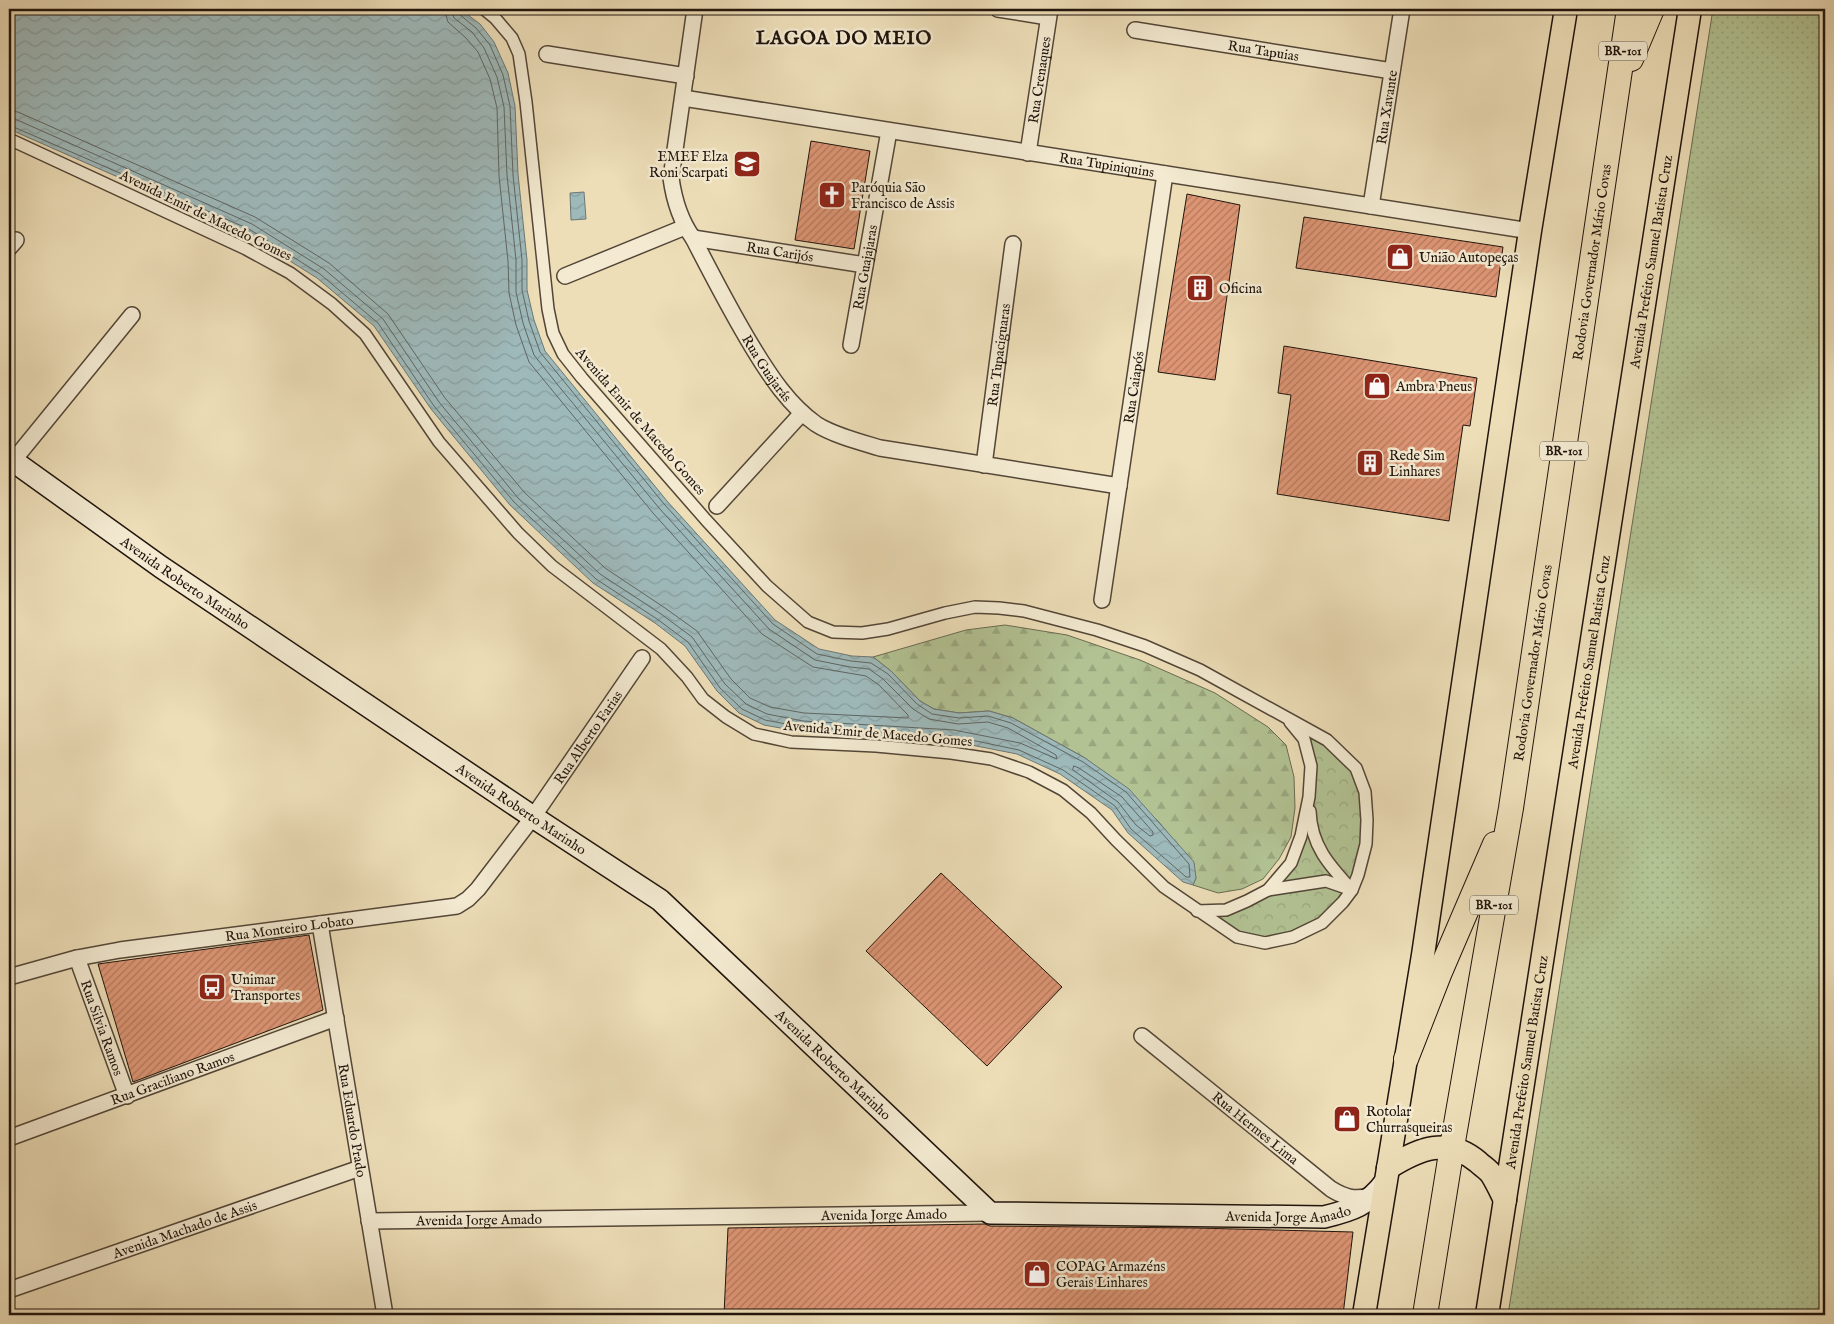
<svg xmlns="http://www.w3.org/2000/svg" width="1834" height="1324" viewBox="0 0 1834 1324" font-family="'IM FELL English',serif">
<defs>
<pattern id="grass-dots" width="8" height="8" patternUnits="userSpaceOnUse" patternTransform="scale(1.25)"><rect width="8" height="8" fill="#b2c293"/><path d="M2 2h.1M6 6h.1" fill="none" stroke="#99a67e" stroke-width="1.8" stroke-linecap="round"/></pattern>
<pattern id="forest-firs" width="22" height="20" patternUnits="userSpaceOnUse" patternTransform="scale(1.25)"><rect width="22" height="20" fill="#b2c293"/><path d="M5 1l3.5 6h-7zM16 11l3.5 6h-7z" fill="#99a67e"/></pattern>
<pattern id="park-crowns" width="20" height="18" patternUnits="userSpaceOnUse" patternTransform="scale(1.25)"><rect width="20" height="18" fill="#b2c293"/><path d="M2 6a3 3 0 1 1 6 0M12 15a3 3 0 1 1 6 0" fill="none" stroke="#99a67e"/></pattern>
<pattern id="water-waves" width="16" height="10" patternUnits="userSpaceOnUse" patternTransform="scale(1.25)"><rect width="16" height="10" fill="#9eb9ba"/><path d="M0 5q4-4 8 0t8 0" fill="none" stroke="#889e9f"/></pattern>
<pattern id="building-hatch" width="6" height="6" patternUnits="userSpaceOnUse" patternTransform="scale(1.25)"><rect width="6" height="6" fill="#dd9574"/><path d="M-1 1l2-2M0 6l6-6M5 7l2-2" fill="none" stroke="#b3785e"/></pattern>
</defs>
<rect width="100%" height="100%" fill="#eddeb8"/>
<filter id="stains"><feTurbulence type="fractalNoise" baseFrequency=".004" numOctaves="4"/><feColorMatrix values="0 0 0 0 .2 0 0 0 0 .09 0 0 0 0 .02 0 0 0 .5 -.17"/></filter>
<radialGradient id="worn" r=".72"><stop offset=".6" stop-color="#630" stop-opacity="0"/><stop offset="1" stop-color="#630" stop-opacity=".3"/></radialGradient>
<path fill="url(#grass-dots)" stroke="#696b50" d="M1713,9H1825V1315H1508Z"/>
<path fill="url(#forest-firs)" stroke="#696b50" d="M1005,625L1067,635L1140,660L1215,693L1268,727L1286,745L1294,777L1295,808L1291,837L1279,859L1263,879L1242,889L1218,893L1193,885L1196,878L1177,844L1158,821L1085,758L1013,718L989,711L959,713L934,709L920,701L891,671L873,657L966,630Z"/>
<path fill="url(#park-crowns)" stroke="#696b50" d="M1304,739L1327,740L1356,768L1365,792L1366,844L1343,902L1293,937H1237L1197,911L1247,901L1291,863L1309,797Z"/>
<g fill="url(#water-waves)" stroke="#6c7774">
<path d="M9,9H460L480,24L494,42L508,73L515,106L518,174L527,260V290L534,320L545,351L667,501L775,620L819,649L852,656L873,657L891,671L920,701L934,709L959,713L989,711L1013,718L1085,758L1129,789L1194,862L1196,878L1193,885L1183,882L1128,833L1112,810L1060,774L1017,754L951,741L802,732L764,725L739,713L717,691L685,646L655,623L593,583L510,505L431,409L374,326L317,278L247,234L9,129Z"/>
<path d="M584,192L586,219L571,220L570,193Z"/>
</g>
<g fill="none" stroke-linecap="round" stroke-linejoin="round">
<g stroke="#5f6663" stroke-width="1">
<path d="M9,111L18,112L255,217L329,263L388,314L445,398L524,492L605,568L665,608L697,631L731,679L750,698L770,707L804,713L908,718V715L879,685L866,676L813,667L762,634L653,513L529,362L516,325L509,293L508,261L499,176L497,108L490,79L478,52L466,38L448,22L444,9"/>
<path d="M9,118L15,119L252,224L324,269L383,319L439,402L518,498L600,574L661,614L692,637L725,684L746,704L767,714L803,721L954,730L1020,743L1057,759L1056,755L1008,728L988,722L958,724L929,719L913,709L883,679L869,669L850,667L815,660L769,629L659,508L557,384L534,355L523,323L516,292V260L507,175L504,107L497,77L484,48L472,32L454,18L451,9"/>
<path d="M9,125L249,229L320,274L378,323L434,406L514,502L596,579L657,619L688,642L720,688L742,709L765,720L802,727L952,736L1019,750L1063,770L1115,806L1131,829L1186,877H1190L1189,864L1126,792L1083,762L1011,723L988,716L959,718L932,714L917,704L888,674L871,663L851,661L817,654L773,624L664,504L540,352L529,321L522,290V260L513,175L510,106L503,75L490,45L476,28L459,14L458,9"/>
<path d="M1074,766L1079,768L1122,797L1153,832V835L1150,836L1136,825L1118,802L1073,770Z"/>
</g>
</g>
<g fill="url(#building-hatch)" stroke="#20140c">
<path d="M811,141L870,151L854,249L795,240Z"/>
<path d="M1187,194L1240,205L1215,380L1158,372Z"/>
<path d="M1304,217L1503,247L1496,297L1296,268Z"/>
<path d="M1284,346L1477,378L1470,426L1463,425L1449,521L1277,494L1291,395L1278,393Z"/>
<path d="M941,873L1062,987L987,1066L866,951Z"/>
<path d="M309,935L323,1010L133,1082L98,964Z"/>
<path d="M985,1224L990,1226L1196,1228L1353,1232L1343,1315H724L728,1228Z"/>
</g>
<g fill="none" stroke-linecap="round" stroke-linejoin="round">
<g stroke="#534637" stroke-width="14">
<g id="pedestrian">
<path d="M9,139L246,249L290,273L332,304L365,334L439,442L518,533L552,566L661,649L687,677L703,699L726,717L754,734L791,742L876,746L951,753L991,759L1029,772L1063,790L1091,813L1116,840L1164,887L1237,937L1265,943L1293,937L1322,923L1343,902L1352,890L1358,875L1366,844L1367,820L1365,792L1356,768L1327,740L1200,670L1145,646L1097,630L1024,611L999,608L975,607L945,613L888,629L862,633L833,632L808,622L767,586L706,520L582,378L563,354L553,333L548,309L526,102L519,54L512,38L495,18L484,9"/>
<path d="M1268,890L1326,881L1352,890C1330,866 1311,846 1310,811"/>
<path d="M1197,911L1226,910L1247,901L1268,890L1291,863L1301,836L1309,797L1311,766L1304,739L1290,722"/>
</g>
</g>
<g stroke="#534637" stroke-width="18">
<g id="minor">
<path id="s1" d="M695,9L671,178C674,200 680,220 693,238C712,275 731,312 753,348C770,376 789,405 816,424C833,435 860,442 880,448L1119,486"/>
<path d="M998,9L1048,17"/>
<path id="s2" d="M1135,30L1392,71"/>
<path d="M547,54L686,76"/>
<path id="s3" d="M683,98L1530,231"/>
<path id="s4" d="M1028,153L1050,9"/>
<path id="s5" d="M1371,206L1402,9"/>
<path id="s6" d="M693,238L865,265"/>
<path d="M9,248L16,240"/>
<path d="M565,276L685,227"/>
<path id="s7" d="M851,345L889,131"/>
<path d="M13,461L132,315"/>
<path id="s8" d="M984,465L1013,244"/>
<path d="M717,506L802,413"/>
<path id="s9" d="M1102,600L1165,174"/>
<path id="s10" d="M320,924L385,1315"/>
<path id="s11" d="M77,958L127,1096"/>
<path id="s12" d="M9,977L77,958L120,950L457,906L468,899L478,889L533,817L642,658"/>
<path id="s13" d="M1142,1036L1331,1189C1344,1197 1354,1200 1370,1196"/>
<path id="s14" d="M9,1138L336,1018"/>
<path id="s15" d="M369,1221L990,1213"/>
<path id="s16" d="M9,1290L360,1168"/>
</g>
</g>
<g stroke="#20140c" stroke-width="24">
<g id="secondary">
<path id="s17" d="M9,458L161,567L533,817L660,900L990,1213L1324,1217C1353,1210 1368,1205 1386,1181"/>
</g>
</g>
<g stroke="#20140c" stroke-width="25">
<g id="primary">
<path d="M1388,1168C1418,1149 1448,1136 1478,1162C1482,1166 1489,1170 1492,1175C1497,1183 1501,1192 1505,1200"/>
<path d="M1364,1315L1423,955L1530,231L1566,9"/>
<path id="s18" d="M1487,1315L1690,9"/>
</g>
</g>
<g stroke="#20140c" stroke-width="26">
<g id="trunk">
<path d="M1631,59L1652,9"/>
<path d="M1406,1059L1440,972L1495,844"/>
<path id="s19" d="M1425,1315L1452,1147L1511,808L1629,9"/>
</g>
</g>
<use href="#pedestrian" stroke="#f3ead1" stroke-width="11"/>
<use href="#minor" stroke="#f3ead1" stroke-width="15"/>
<use href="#secondary" stroke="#f3ead1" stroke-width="21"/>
<use href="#primary" stroke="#eddeb8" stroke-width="22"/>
<use href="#trunk" stroke="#eddeb8" stroke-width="24"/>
</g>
<defs>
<g id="school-square" transform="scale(1.4375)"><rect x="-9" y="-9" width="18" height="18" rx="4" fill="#8f2418" stroke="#f3ead1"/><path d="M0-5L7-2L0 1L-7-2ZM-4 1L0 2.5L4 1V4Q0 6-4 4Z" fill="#fff"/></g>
<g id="church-square" transform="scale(1.4375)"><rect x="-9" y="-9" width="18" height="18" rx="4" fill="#8f2418" stroke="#f3ead1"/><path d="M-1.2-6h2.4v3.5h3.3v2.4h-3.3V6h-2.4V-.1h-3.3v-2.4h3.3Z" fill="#fff"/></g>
<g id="shop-square" transform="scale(1.4375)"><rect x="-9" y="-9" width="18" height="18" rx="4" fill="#8f2418" stroke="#f3ead1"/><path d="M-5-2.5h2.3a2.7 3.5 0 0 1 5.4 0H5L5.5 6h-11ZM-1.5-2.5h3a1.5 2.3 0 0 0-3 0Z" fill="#fff"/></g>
<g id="building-square" transform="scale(1.4375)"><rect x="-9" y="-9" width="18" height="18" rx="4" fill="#8f2418" stroke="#f3ead1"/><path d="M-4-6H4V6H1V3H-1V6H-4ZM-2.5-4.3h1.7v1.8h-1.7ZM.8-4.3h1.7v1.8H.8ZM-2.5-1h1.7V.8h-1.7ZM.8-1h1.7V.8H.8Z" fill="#fff"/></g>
<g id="bus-square" transform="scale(1.4375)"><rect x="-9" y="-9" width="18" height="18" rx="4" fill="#8f2418" stroke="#f3ead1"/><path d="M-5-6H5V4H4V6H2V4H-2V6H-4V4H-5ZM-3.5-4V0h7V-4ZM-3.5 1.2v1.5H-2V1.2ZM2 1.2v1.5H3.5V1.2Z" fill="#fff"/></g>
</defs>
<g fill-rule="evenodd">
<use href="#school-square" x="747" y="164"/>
<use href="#church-square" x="832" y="195"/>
<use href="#shop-square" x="1400" y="257"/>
<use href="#building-square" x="1200" y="288"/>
<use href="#shop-square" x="1377" y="386"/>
<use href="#building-square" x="1370" y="463"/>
<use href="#bus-square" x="212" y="987"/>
<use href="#shop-square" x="1347" y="1119"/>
<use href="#shop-square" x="1037" y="1274"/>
</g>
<g text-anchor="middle" stroke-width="5" stroke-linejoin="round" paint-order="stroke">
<g fill="#f3ead1" stroke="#5f5447" stroke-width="1">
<rect x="1599" y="41.5" width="48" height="19" rx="4"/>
<rect x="1540" y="441.5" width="48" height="19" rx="4"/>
<rect x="1470" y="895.5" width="48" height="19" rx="4"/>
</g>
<g font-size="12" font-weight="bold" fill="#20140c">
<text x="1623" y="55">BR-101</text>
<text x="1564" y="455">BR-101</text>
<text x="1494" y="909">BR-101</text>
</g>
<g font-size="14" fill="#20140c" stroke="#f3ead1">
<text dy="5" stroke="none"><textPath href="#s2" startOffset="130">Rua Tapuias</textPath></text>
<text dy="5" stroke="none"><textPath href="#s4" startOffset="74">Rua Crenaques</textPath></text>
<text dy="5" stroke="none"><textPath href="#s5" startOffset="100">Rua Xavante</textPath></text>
<text dy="5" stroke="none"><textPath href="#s3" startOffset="429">Rua Tupiniquins</textPath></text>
<text transform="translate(206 215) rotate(26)" y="5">Avenida Emir de Macedo Gomes</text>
<text dy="5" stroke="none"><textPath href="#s6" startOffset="88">Rua Carijós</textPath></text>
<text dy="5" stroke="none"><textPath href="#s19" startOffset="1066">Rodovia Governador Mário Covas</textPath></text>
<text dy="5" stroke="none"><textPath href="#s18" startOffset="1066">Avenida Prefeito Samuel Batista Cruz</textPath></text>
<text dy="5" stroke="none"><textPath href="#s7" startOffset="79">Rua Guajajaras</textPath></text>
<text dy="5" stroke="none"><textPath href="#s8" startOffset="111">Rua Tupaciguaras</textPath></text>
<text dy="5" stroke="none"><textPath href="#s1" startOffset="385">Rua Guajarás</textPath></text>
<text dy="5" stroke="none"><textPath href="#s9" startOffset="215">Rua Caiapós</textPath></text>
<text transform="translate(641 421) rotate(49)" y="5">Avenida Emir de Macedo Gomes</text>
<text dy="5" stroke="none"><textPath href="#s17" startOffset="216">Avenida Roberto Marinho</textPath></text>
<text dy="5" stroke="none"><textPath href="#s18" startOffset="661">Avenida Prefeito Samuel Batista Cruz</textPath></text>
<text dy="5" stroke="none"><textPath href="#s19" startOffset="661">Rodovia Governador Mário Covas</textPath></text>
<text transform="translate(878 733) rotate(5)" y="5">Avenida Emir de Macedo Gomes</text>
<text dy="5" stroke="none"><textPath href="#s12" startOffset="669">Rua Alberto Farias</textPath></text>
<text dy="5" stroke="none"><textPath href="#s17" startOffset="621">Avenida Roberto Marinho</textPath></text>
<text dy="5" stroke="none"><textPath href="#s12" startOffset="285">Rua Monteiro Lobato</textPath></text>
<text dy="5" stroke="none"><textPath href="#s11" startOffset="74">Rua Silvia Ramos</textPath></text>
<text dy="5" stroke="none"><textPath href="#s18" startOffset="256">Avenida Prefeito Samuel Batista Cruz</textPath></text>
<text dy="5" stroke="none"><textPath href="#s17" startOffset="1026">Avenida Roberto Marinho</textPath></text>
<text dy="5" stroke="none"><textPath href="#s14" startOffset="174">Rua Graciliano Ramos</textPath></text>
<text dy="5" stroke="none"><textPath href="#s10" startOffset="199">Rua Eduardo Prado</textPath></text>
<text dy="5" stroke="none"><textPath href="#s13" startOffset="146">Rua Hermes Lima</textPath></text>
<text dy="5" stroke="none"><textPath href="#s17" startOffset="1540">Avenida Jorge Amado</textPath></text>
<text dy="5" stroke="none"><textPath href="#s15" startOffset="515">Avenida Jorge Amado</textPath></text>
<text dy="5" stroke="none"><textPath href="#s15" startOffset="110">Avenida Jorge Amado</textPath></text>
<text dy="5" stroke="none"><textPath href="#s16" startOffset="186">Avenida Machado de Assis</textPath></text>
</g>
<g font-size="14" fill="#20140c" stroke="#f3ead1" text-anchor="start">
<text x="728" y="161" text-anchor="end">EMEF Elza<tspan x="728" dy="16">Roni Scarpati</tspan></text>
<text x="851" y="192">Paróquia São<tspan x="851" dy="16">Francisco de Assis</tspan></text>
<text x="1419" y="262">União Autopeças</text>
<text x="1219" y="293">Oficina</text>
<text x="1396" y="391">Ambra Pneus</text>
<text x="1389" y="460">Rede Sim<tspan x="1389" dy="16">Linhares</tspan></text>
<text x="231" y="984">Unimar<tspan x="231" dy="16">Transportes</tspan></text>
<text x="1366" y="1116">Rotolar<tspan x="1366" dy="16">Churrasqueiras</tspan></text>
<text x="1056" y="1271">COPAG Armazéns<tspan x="1056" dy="16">Gerais Linhares</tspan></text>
</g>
<g font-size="19" font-weight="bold" letter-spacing="1" fill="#20140c" stroke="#f3ead1">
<text x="844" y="44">LAGOA DO MEIO</text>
</g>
</g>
<rect width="1834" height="1324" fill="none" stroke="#eddeb8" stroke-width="30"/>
<rect x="10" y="10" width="1814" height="1304" fill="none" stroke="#20140c" stroke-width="2.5"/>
<rect x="15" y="15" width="1804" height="1294" fill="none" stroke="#20140c"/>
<rect width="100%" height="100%" filter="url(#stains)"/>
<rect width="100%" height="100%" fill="url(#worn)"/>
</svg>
